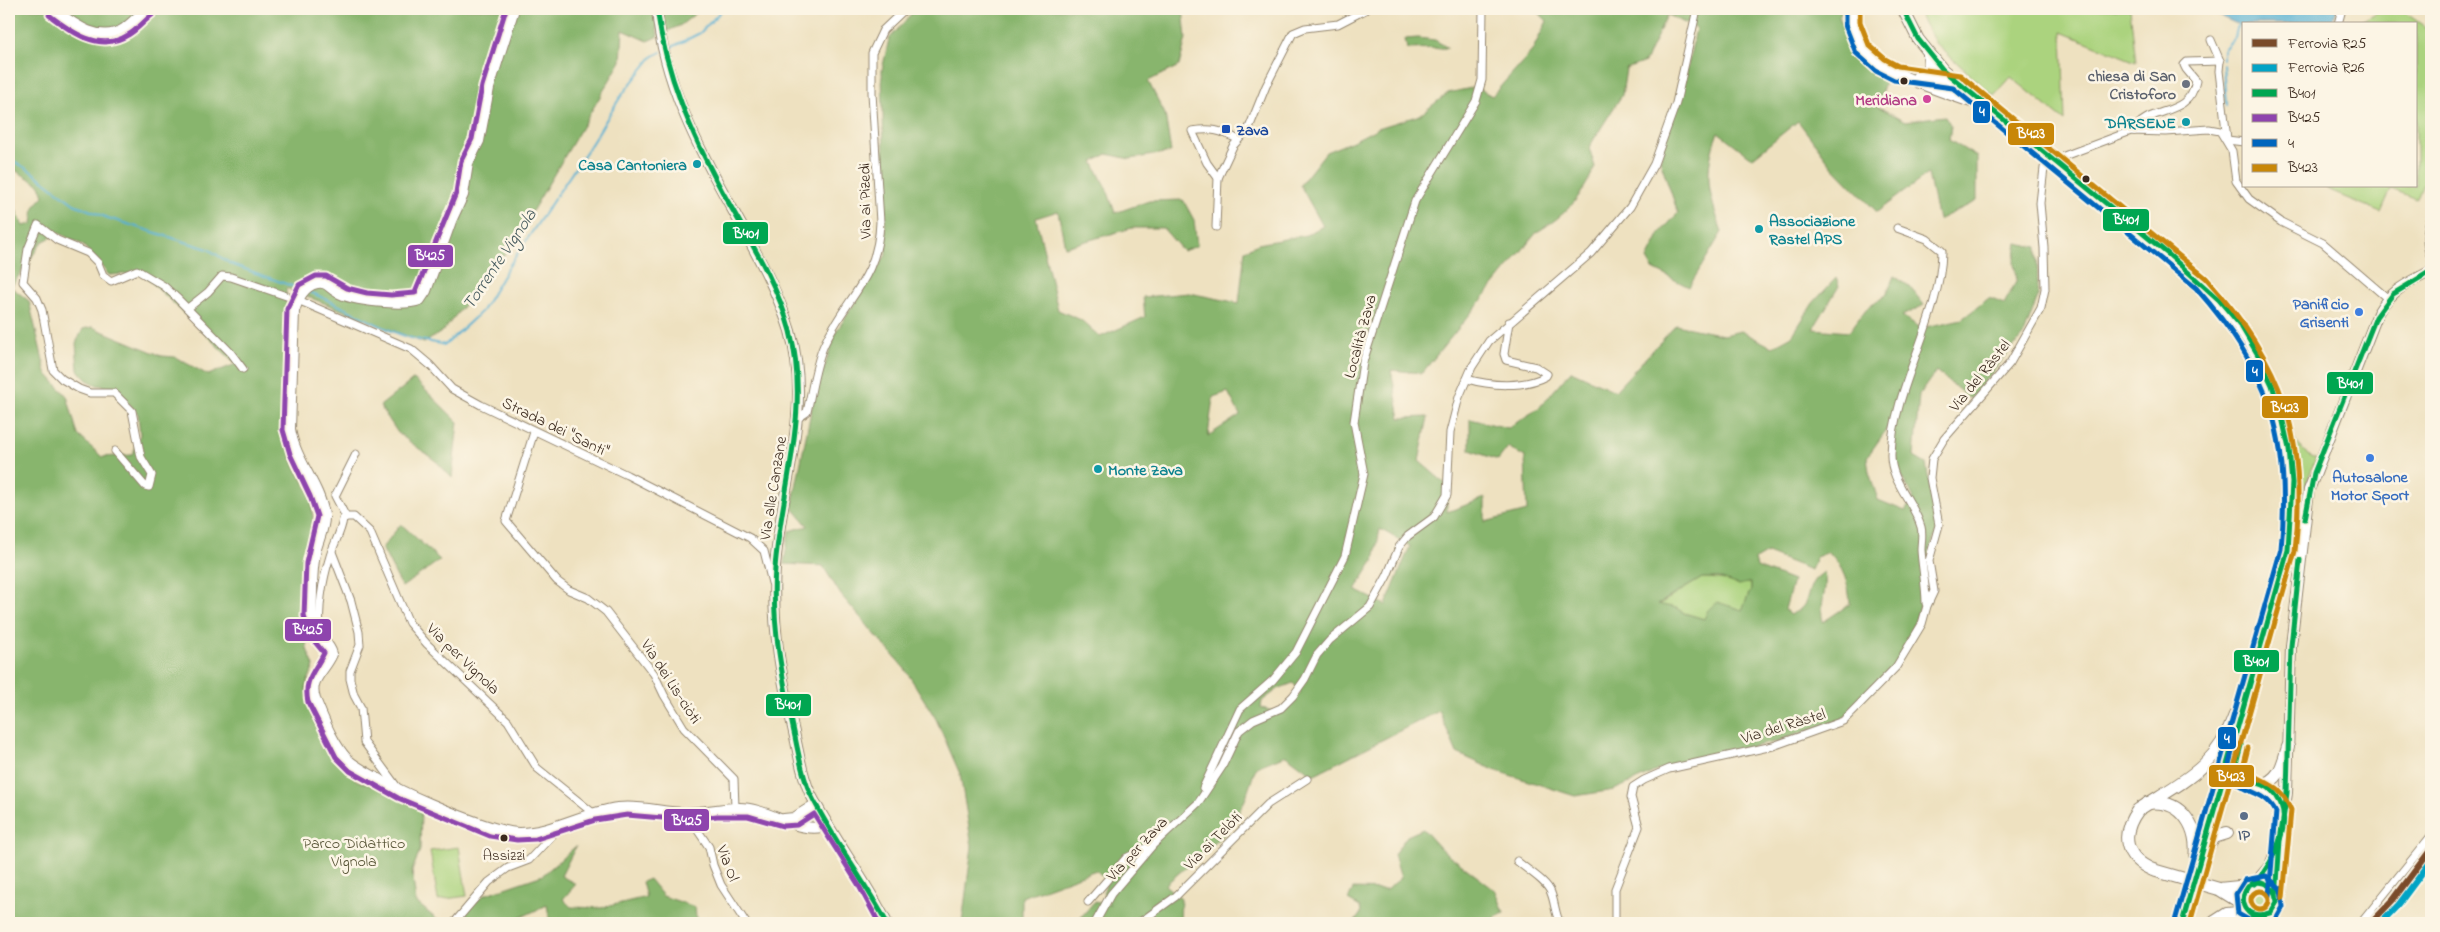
<svg xmlns="http://www.w3.org/2000/svg" width="2440" height="932" viewBox="0 0 2440 932" font-family="'Indie Flower',sans-serif">
<rect width="100%" height="100%" fill="#fcf5e5"/>
<filter id="ink" filterUnits="userSpaceOnUse"><feTurbulence type="fractalNoise" baseFrequency=".02" numOctaves="2"/><feDisplacementMap in="SourceGraphic" scale="10" xChannelSelector="R" yChannelSelector="G"/><feConvolveMatrix kernelMatrix="1 2 1 2 8 2 1 2 1" color-interpolation-filters="sRGB"/></filter>
<filter id="wash" filterUnits="userSpaceOnUse"><feTurbulence type="fractalNoise" baseFrequency=".0096" numOctaves="4" result="noise"/><feDisplacementMap in="SourceGraphic" scale="20" xChannelSelector="R" yChannelSelector="G"/><feGaussianBlur stdDeviation="1.12" result="paint"/><feColorMatrix in="noise" values="0 0 0 0 0 0 0 0 0 0 0 0 0 0 0 0 0 1.4 0 .05"/><feComposite in="paint" operator="in"/></filter>
<g filter="url(#wash)">
<rect width="100%" height="100%" fill="#eee1c0"/>
<g fill="#abd37e" stroke="#737e4e">
<path d="M1916,9H2130L2136,62L2062,32L2065,121L2011,77L1994,96L1936,44Z"/>
<path d="M2383,9H2400L2431,31V163L2417,199L2391,189L2381,212L2327,190L2329,186H2416V24H2356Z"/>
<path d="M2284,403L2291,405L2288,409C2293,432 2291,448 2316,458L2306,484L2300,511L2295,451Z"/>
<path d="M1702,578C1719,578 1732,582 1751,582V589L1742,610L1704,619L1684,613L1676,608L1658,605Z"/>
<path d="M811,813L816,816L815,822L801,820Z"/>
<path d="M459,847L467,896L438,900L430,851Z"/>
<circle cx="2260" cy="900" r="11"/>
</g>
<g fill="#88b56d" stroke="#627046" fill-rule="evenodd">
<path d="M9,9H655L658,36L648,41L623,30L621,61L511,247L443,331L424,343L286,288L289,429L292,459L295,467L311,494L313,518L303,606L307,649L314,666L306,686L310,711L324,744L356,780L397,795L421,811L420,850L412,871L416,902L441,923H9V194L23,226L32,224L34,207L44,196L40,185L13,169L9,191ZM59,233L83,245L109,275L142,273L236,364L208,375L175,357L162,356L92,327L83,329L76,343L78,370L87,380L97,385L115,388L138,414L140,435L132,455L102,457L78,435L67,396L46,373L29,301L11,287L42,242Z"/>
<path d="M659,9H701L681,25L661,34Z"/>
<path d="M952,9H1183L1186,38L1179,66L1148,81L1165,114L1171,152L1130,159L1107,154L1093,162L1108,192L1115,213L1149,201L1183,200L1194,220L1197,246L1183,251L1163,228H1132L1065,247L1058,211L1036,218L1058,310L1081,320L1100,337L1145,317L1143,297L1189,293L1239,303L1245,250L1258,244L1306,235L1323,226L1300,185L1326,152L1353,141L1378,128L1420,115L1448,93L1476,87L1492,96L1532,51L1547,21L1535,9H1842L1839,17L1855,50L1886,79L1877,106L1905,121L1945,116L1951,126L1949,140L1977,157V201L1938,220L1928,174L1877,212L1832,166L1798,121L1752,158L1718,132C1703,173 1708,192 1722,232L1689,287L1653,269L1647,259L1660,233L1678,213L1660,160L1668,130L1681,99L1696,28L1667,15L1645,62L1626,69L1622,95L1589,147L1595,167C1581,198 1566,215 1537,232L1422,373L1391,370L1400,418L1428,417L1419,461L1447,485V512L1485,498V522L1527,511L1525,457L1508,447L1498,460L1470,450V419L1508,428L1539,408L1571,371L1615,391L1676,325L1723,335L1741,331L1772,347L1792,336L1813,303L1836,278L1839,286L1813,329L1849,332L1866,309L1886,295L1894,276L1909,286L1924,305L1902,316L1921,328L1962,319L1989,298L2004,304L2017,280L2014,264L2017,243L2037,247L2038,296L2024,334L1970,399L1936,371L1919,395L1914,457L1926,464L1937,529L1928,554L1918,613L1899,659L1843,719L1775,742L1690,760L1661,769L1614,790L1575,796L1494,770L1457,753L1439,711L1313,775L1286,755L1256,767L1245,800L1229,830L1165,885L1181,899L1180,923H1076L1094,902L1110,905L1103,893L1107,881L1096,870L1022,897V923H962L972,846L960,774L936,719L905,669L841,595L823,566L784,564L789,531L808,526L792,507L813,401L836,332L886,255L882,70L889,39L912,13ZM1228,392L1240,415L1208,436L1213,397ZM1889,426L1895,446L1898,471L1914,498L1905,511L1878,500L1869,472L1867,457ZM1380,529L1410,546L1386,605L1355,590L1374,560ZM1829,552C1843,567 1849,583 1850,604L1823,622C1818,604 1829,590 1824,572C1820,575 1814,579 1812,584C1804,601 1809,607 1789,615L1785,609L1793,581L1757,567L1755,560L1767,553L1811,570L1816,557ZM1702,578H1719L1739,585L1751,582V589L1742,610L1717,602L1708,610L1704,619L1684,613L1676,608L1658,604ZM1293,683L1301,692L1282,713L1261,708L1262,701L1278,689Z"/>
<path d="M1418,38L1435,40L1448,48L1407,49L1405,39Z"/>
<path d="M414,379L458,422L452,478L437,462L398,433L380,406Z"/>
<path d="M401,524L440,560L402,587L382,548Z"/>
<path d="M1423,829L1441,849L1496,891L1504,913L1484,923H1354L1361,913L1360,907L1348,900L1353,889L1386,890L1401,878L1394,854L1407,836Z"/>
<path d="M576,846L561,876L576,884L563,899L571,907L601,908L646,897L642,882L649,879L663,896L695,907L696,916L703,923H550L547,905L509,923H448L484,895L543,875Z"/>
</g>
<path fill="#55b0d3" stroke="#486d78" d="M2212,9H2337L2330,24H2244V27L2215,14Z"/>
<g fill="none" stroke-linecap="round" stroke-linejoin="round">
<g stroke="#55b0d3" stroke-width="2">
<path d="M668,49L700,33L723,9"/>
<path d="M2223,60V50L2235,37L2238,25"/>
<path d="M2223,65L2226,105"/>
<path d="M9,158L32,172L74,204L108,218L208,249L231,264L300,289"/>
<path d="M307,291C343,305 375,327 411,338C422,341 434,342 445,345L482,311L507,269L588,149L621,96L652,57L661,52"/>
</g>
</g>
</g>
<g filter="url(#ink)">
<g fill="none" stroke-linecap="round" stroke-linejoin="round">
<g stroke="#94866f" stroke-width="9">
<g id="street">
<path d="M2338,24L2342,9"/>
<path d="M2211,40L2220,61"/>
<path d="M2220,61L2219,71L2227,139"/>
<path d="M2134,131C2147,105 2189,119 2196,81L2186,69L2184,65L2187,62L2220,61"/>
<path d="M2227,140L2244,142"/>
<path d="M2055,161L2064,156L2131,131L2166,132L2209,129L2220,131L2232,151L2236,181L2249,199L2281,222L2323,243L2387,298"/>
<path d="M1218,178L1233,146L1249,128L1266,86L1293,33L1305,28L1338,24L1367,9"/>
<path d="M2431,218C2426,231 2425,244 2431,257"/>
<path d="M1216,227L1218,178L1207,163L1192,131C1211,128 1220,130 1237,139"/>
<path d="M1897,228L1927,239L1942,251C1941,317 1893,388 1891,454C1890,481 1914,502 1921,527C1923,534 1921,542 1921,550C1922,567 1926,585 1926,603"/>
<path d="M188,308L208,292L222,276L231,277L298,300L411,349L430,365L452,389L481,405L627,475L750,538L764,551L772,583"/>
<path d="M1467,379C1490,386 1524,388 1546,376L1547,374L1536,367L1506,360L1504,354L1509,322"/>
<path d="M798,418L807,412C812,391 815,365 824,345C845,298 878,280 880,222L872,93V53L883,30L903,11L910,9"/>
<path d="M534,432L506,521L557,581L569,590L588,598L606,612L654,674L664,695L684,728L734,779L735,808"/>
<path d="M115,451L145,486L149,487L152,475L141,457L132,411L114,393H90L79,389L62,379L53,370L42,310L37,298L23,282L28,249L38,225L57,240L88,253L98,263L103,275L111,281L137,270L164,286L177,298L231,353L243,369"/>
<path d="M356,454L335,496L346,517H354L370,532L409,623L427,644L508,721L537,768L593,813"/>
<path d="M332,552L351,601L359,632L360,645L350,671V679L354,695L361,708L364,742L397,787"/>
<path d="M320,633C318,607 322,582 330,556C334,543 341,533 343,519L346,517"/>
<path d="M1203,788L1240,709L1273,680L1296,652L1345,556L1364,474L1354,422L1363,362L1415,201L1476,101L1482,80L1483,9"/>
<path d="M686,813L709,847L713,865L721,885L746,923"/>
<path d="M1517,861C1527,870 1547,881 1551,893C1555,903 1555,914 1560,923"/>
<path d="M1088,902L1126,858L1150,846"/>
<path d="M454,923L489,882L508,868L529,860L561,826"/>
<path d="M1095,923L1111,894L1153,845L1198,803L1222,767L1239,731L1253,720L1281,708L1293,696L1305,679L1317,655L1330,640L1370,607L1387,576L1399,547L1408,536L1434,517L1447,495L1450,432L1459,397L1472,367L1489,341L1591,253L1630,207L1654,164L1676,103L1697,9"/>
<path d="M1139,923L1175,897L1268,804L1307,779"/>
<path d="M1615,923V889L1639,827L1631,797L1633,787L1644,780L1669,769L1773,746L1843,721L1896,667L1922,624L1927,606L1934,591L1929,561L1939,525L1930,478L1932,459L1944,439L2010,363L2041,308L2045,289L2044,248L2040,203L2044,168L2049,156"/>
<path d="M2361,923L2431,836"/>
</g>
</g>
<g stroke="#94866f" stroke-width="12">
<g id="secondary">
<path d="M53,9C72,23 99,45 124,29C132,23 139,15 148,9"/>
<path d="M514,9L489,88L479,141L468,163L463,195L451,221L426,291L420,300C403,306 353,301 337,292C329,288 327,281 317,283C303,286 298,299 294,311L290,429C295,461 319,484 324,515C325,526 319,538 316,549C313,562 312,577 312,591C312,601 310,620 315,629C319,639 329,642 332,654C325,671 308,679 315,699C323,718 332,743 347,759C369,780 489,833 519,833C553,833 584,812 618,808C641,805 663,813 685,813C703,813 721,808 738,808C768,807 801,837 828,825"/>
<path d="M657,9C663,81 699,150 734,212C755,251 777,289 790,331C813,412 780,488 775,568C771,628 782,679 795,737C799,755 802,776 810,793C833,838 864,878 887,923"/>
<path d="M1853,9C1852,22 1855,38 1863,49C1881,74 1956,96 1985,107"/>
<path d="M1917,77L1956,81"/>
<path d="M1923,78L1929,69L1928,54"/>
<path d="M784,819L794,818L816,804"/>
<path d="M2254,884L2270,865L2276,850"/>
<path d="M2276,897L2280,840L2287,793L2291,646L2309,490L2378,313C2392,289 2407,284 2431,271"/>
<path d="M2265,923L2276,905L2275,893L2264,883L2249,886L2243,896L2245,910L2258,917L2270,913"/>
<path d="M2378,923L2415,880L2431,858"/>
</g>
</g>
<g stroke="#94866f" stroke-width="13">
<path id="primary" d="M1903,9L1918,39L1943,70L2118,213"/>
</g>
<g stroke="#94866f" stroke-width="14">
<g id="highway">
<path d="M2118,213C2152,241 2188,268 2218,300C2286,372 2306,476 2284,570L2182,923"/>
<path d="M2239,752L2236,764L2239,776C2260,791 2271,781 2284,811"/>
<path d="M2260,785C2280,781 2283,764 2288,747"/>
<path d="M2148,803C2183,799 2199,828 2195,859"/>
<path d="M2208,848L2214,837L2227,833"/>
<path d="M2153,870C2124,858 2120,834 2138,810C2181,782 2217,768 2235,715"/>
<path d="M2219,889L2249,886"/>
<path d="M2219,889L2243,904"/>
<path d="M2213,923L2227,914L2248,912"/>
</g>
</g>
<use href="#street" stroke="#fff" stroke-width="7"/>
<use href="#secondary" stroke="#fff" stroke-width="10"/>
<use href="#primary" stroke="#fff" stroke-width="11"/>
<use href="#highway" stroke="#fff" stroke-width="12"/>
<g stroke="#94866f" stroke-width="14" stroke-linecap="butt">
<path id="highway-bridge" d="M2153,870L2219,889"/>
</g>
<use href="#highway-bridge" stroke="#fff" stroke-width="12"/>
<g stroke="#fcf5e5" stroke-width="9">
<g id="bus-1">
<path d="M657,9C666,75 691,133 722,191C747,236 777,282 790,331C811,411 781,489 775,568C771,625 783,681 795,737C799,756 802,775 810,793C832,838 863,879 887,923"/>
<path d="M1903,9L1918,39L1943,70L2168,254L2219,300L2241,326L2258,355L2272,385L2282,417L2289,449L2292,483L2288,550L2182,923"/>
<path d="M2305,519L2314,473L2376,317L2393,294L2431,271"/>
<path d="M2241,745L2236,764L2239,776C2249,782 2263,782 2271,790C2299,815 2274,862 2254,884"/>
<path d="M2248,887C2235,906 2249,920 2270,913"/>
<path d="M2248,887C2239,898 2244,912 2256,918L2271,912L2277,902C2276,888 2264,878 2251,884"/>
<path d="M2276,897L2280,840L2287,793L2291,646L2300,560"/>
</g>
</g>
<g stroke="#fcf5e5" stroke-width="9">
<g id="bus-2">
<path d="M506,9L482,86L472,139L461,161L456,193L415,293L391,295L367,293L347,288L326,276H316L299,285L287,309L283,430L290,454L310,496L317,516L306,563L304,616L310,636L324,653C315,671 303,680 308,702L336,757L350,771L398,798L490,836L517,840L536,839L595,820L627,815L686,820L717,816H748L783,826L797,825L814,814L858,884L879,923"/>
<path d="M49,15C71,32 100,53 128,35C137,30 144,21 152,15"/>
</g>
</g>
<g stroke="#fcf5e5" stroke-width="9">
<g id="bus-3">
<path d="M1845,9V25L1856,53L1876,71L1894,80L1953,88L2196,288C2270,371 2292,438 2281,549L2175,921"/>
<path d="M2234,744L2229,764L2233,780C2248,795 2265,790 2276,812L2269,896"/>
<path d="M2254,923L2238,914L2236,894L2245,880L2266,876L2281,889L2283,907L2274,923"/>
</g>
</g>
<g stroke="#fcf5e5" stroke-width="9">
<g id="bus-4">
<path d="M1860,10V22L1869,45L1885,59L1898,66L1960,75L2206,278C2283,363 2308,437 2295,551L2190,923"/>
<path d="M2248,748L2244,764L2246,771C2267,785 2280,783 2291,810L2283,898"/>
<circle cx="2260" cy="900" r="9"/>
</g>
</g>
<use href="#bus-1" stroke="#00a651" stroke-width="5"/>
<use href="#bus-2" stroke="#8e44ad" stroke-width="5"/>
<use href="#bus-3" stroke="#0065bd" stroke-width="5"/>
<use href="#bus-4" stroke="#c88708" stroke-width="5"/>
<g stroke="#fcf5e5" stroke-width="10">
<path id="rail-1" d="M2371,923L2393,900L2431,849"/>
</g>
<g stroke="#fcf5e5" stroke-width="10">
<path id="rail-2" d="M2381,923L2399,904L2431,861"/>
</g>
<use href="#rail-1" stroke="#7a4b2a" stroke-width="6"/>
<use href="#rail-2" stroke="#03a3c5" stroke-width="6"/>
</g>
</g>
<g fill="#3b2a1e" stroke="#fcf5e5" stroke-width="2">
<circle cx="1904" cy="81" r="4.5"/>
<circle cx="2086" cy="179" r="4.5"/>
<circle cx="504" cy="838" r="4.5"/>
</g>
<circle fill="#6b7280" stroke="#fcf5e5" stroke-width="2" cx="2186" cy="84" r="5"/>
<circle fill="#d1479c" stroke="#fcf5e5" stroke-width="2" cx="1927" cy="99" r="5"/>
<g fill="#0f9aa8" stroke="#fcf5e5" stroke-width="2">
<circle cx="2186" cy="122" r="5"/>
<circle cx="697" cy="164" r="5"/>
<circle cx="1759" cy="229" r="5"/>
<circle cx="1098" cy="469" r="5"/>
</g>
<rect fill="#1a4fb4" stroke="#fcf5e5" stroke-width="2" x="1221" y="124" width="10" height="10" rx="2.5"/>
<g fill="#3f7fe0" stroke="#fcf5e5" stroke-width="2">
<circle cx="2359" cy="312" r="5"/>
<circle cx="2370" cy="458" r="5"/>
</g>
<circle fill="#5c6f8a" stroke="#fcf5e5" stroke-width="2" cx="2244" cy="816" r="5"/>
<g text-anchor="middle" stroke-width="5" stroke-linejoin="round" paint-order="stroke">
<g font-size="15" fill="#3b2a1e" stroke="#fcf5e5">
<text x="504" y="860">Assizzi</text>
</g>
<g font-size="16" font-weight="bold" fill="#5b616d" stroke="#fcf5e5" text-anchor="end">
<text x="2176" y="81">chiesa di San<tspan x="2176" dy="18">Cristoforo</tspan></text>
</g>
<g font-size="16" font-weight="bold" fill="#b23c85" stroke="#fcf5e5" text-anchor="end">
<text x="1917" y="105">Meridiana</text>
</g>
<g font-size="16" font-weight="bold" fill="#0d838f" stroke="#fcf5e5" text-anchor="end">
<text x="2176" y="128">DARSENE</text>
<text x="687" y="170">Casa Cantoniera</text>
<text x="1769" y="226" text-anchor="start">Associazione<tspan x="1769" dy="18">Rastel APS</tspan></text>
<text x="1108" y="475" text-anchor="start">Monte Zava</text>
</g>
<g font-size="16" font-weight="bold" fill="#164399" stroke="#fcf5e5" text-anchor="start">
<text x="1236" y="135">Zava</text>
</g>
<g font-size="16" fill="#3b2a1e" stroke="#fcf5e5">
<text transform="translate(864 201) rotate(-91)" y="6">Via ai Pizedi</text>
<text transform="translate(1359 336) rotate(-75)" y="6">Località Zava</text>
<text transform="translate(1979 375) rotate(-51)" y="6">Via del Ràstel</text>
<text transform="translate(556 426) rotate(26)" y="6">Strada dei "Santi"</text>
<text transform="translate(772 488) rotate(-81)" y="6">Via alle Canzane</text>
<text transform="translate(464 658) rotate(44)" y="6">Via per Vignola</text>
<text transform="translate(672 681) rotate(57)" y="6">Via dei Lis-ciòti</text>
<text transform="translate(1783 725) rotate(-17)" y="6">Via del Ràstel</text>
<text transform="translate(1212 840) rotate(-45)" y="6">Via ai Telòti</text>
<text transform="translate(1136 848) rotate(-47)" y="6">Via per Zava</text>
<text transform="translate(729 863) rotate(69)" y="6">Via Ol</text>
</g>
<g font-size="16" font-weight="bold" fill="#366cbe" stroke="#fcf5e5" text-anchor="end">
<text x="2349" y="309">Panificio<tspan x="2349" dy="18">Grisenti</tspan></text>
<text x="2370" y="482" text-anchor="middle">Autosalone<tspan x="2370" dy="18">Motor Sport</tspan></text>
</g>
<g font-size="16" font-weight="bold" fill="#4e5e75" stroke="#fcf5e5">
<text x="2244" y="840">IP</text>
</g>
<g font-size="16" fill="#575436" stroke="#fcf5e5">
<text x="354" y="848">Parco Didattico<tspan x="354" dy="18">Vignola</tspan></text>
</g>
<g font-size="18" font-style="italic" fill="#44595d" stroke="#fcf5e5">
<text transform="translate(499 259) rotate(-56)" y="6">Torrente Vignola</text>
</g>
</g>
<g stroke="#fcf5e5" stroke-width="2">
<rect x="1972" y="100" width="19" height="24" rx="5" fill="#0065bd"/>
<rect x="2007" y="122" width="48" height="24" rx="5" fill="#c88708"/>
<rect x="2102" y="208" width="48" height="24" rx="5" fill="#00a651"/>
<rect x="722" y="221" width="47" height="24" rx="5" fill="#00a651"/>
<rect x="407" y="244" width="47" height="24" rx="5" fill="#8e44ad"/>
<rect x="2245" y="359" width="19" height="24" rx="5" fill="#0065bd"/>
<rect x="2326" y="371" width="48" height="24" rx="5" fill="#00a651"/>
<rect x="2261" y="395" width="48" height="24" rx="5" fill="#c88708"/>
<rect x="284" y="618" width="48" height="24" rx="5" fill="#8e44ad"/>
<rect x="2233" y="649" width="47" height="24" rx="5" fill="#00a651"/>
<rect x="765" y="693" width="47" height="24" rx="5" fill="#00a651"/>
<rect x="2217" y="726" width="20" height="24" rx="5" fill="#0065bd"/>
<rect x="2208" y="764" width="47" height="24" rx="5" fill="#c88708"/>
<rect x="663" y="808" width="47" height="24" rx="5" fill="#8e44ad"/>
</g>
<g font-size="14" text-anchor="middle" font-weight="bold" fill="#fff">
<text x="1982" y="116">4</text>
<text x="2031" y="138">B423</text>
<text x="2126" y="224">B401</text>
<text x="746" y="238">B401</text>
<text x="430" y="260">B425</text>
<text x="2255" y="376">4</text>
<text x="2350" y="388">B401</text>
<text x="2285" y="412">B423</text>
<text x="308" y="634">B425</text>
<text x="2256" y="666">B401</text>
<text x="788" y="709">B401</text>
<text x="2227" y="743">4</text>
<text x="2231" y="781">B423</text>
<text x="687" y="825">B425</text>
</g>
<rect width="2440" height="932" fill="none" stroke="#fcf5e5" stroke-width="30"/>
<rect x="2242" y="22" width="175" height="165" fill="#fcf5e5" stroke="#afa495"/>
<rect x="2252" y="39" width="25" height="8" fill="#7a4b2a" stroke="#afa495"/>
<text x="2288" y="48" font-size="15" fill="#3b2a1e">Ferrovia R25</text>
<rect x="2252" y="64" width="25" height="8" fill="#03a3c5" stroke="#afa495"/>
<text x="2288" y="72" font-size="15" fill="#3b2a1e">Ferrovia R26</text>
<rect x="2252" y="89" width="25" height="8" fill="#00a651" stroke="#afa495"/>
<text x="2288" y="98" font-size="15" fill="#3b2a1e">B401</text>
<rect x="2252" y="114" width="25" height="8" fill="#8e44ad" stroke="#afa495"/>
<text x="2288" y="122" font-size="15" fill="#3b2a1e">B425</text>
<rect x="2252" y="139" width="25" height="8" fill="#0065bd" stroke="#afa495"/>
<text x="2288" y="148" font-size="15" fill="#3b2a1e">4</text>
<rect x="2252" y="164" width="25" height="8" fill="#c88708" stroke="#afa495"/>
<text x="2288" y="172" font-size="15" fill="#3b2a1e">B423</text>
</svg>
